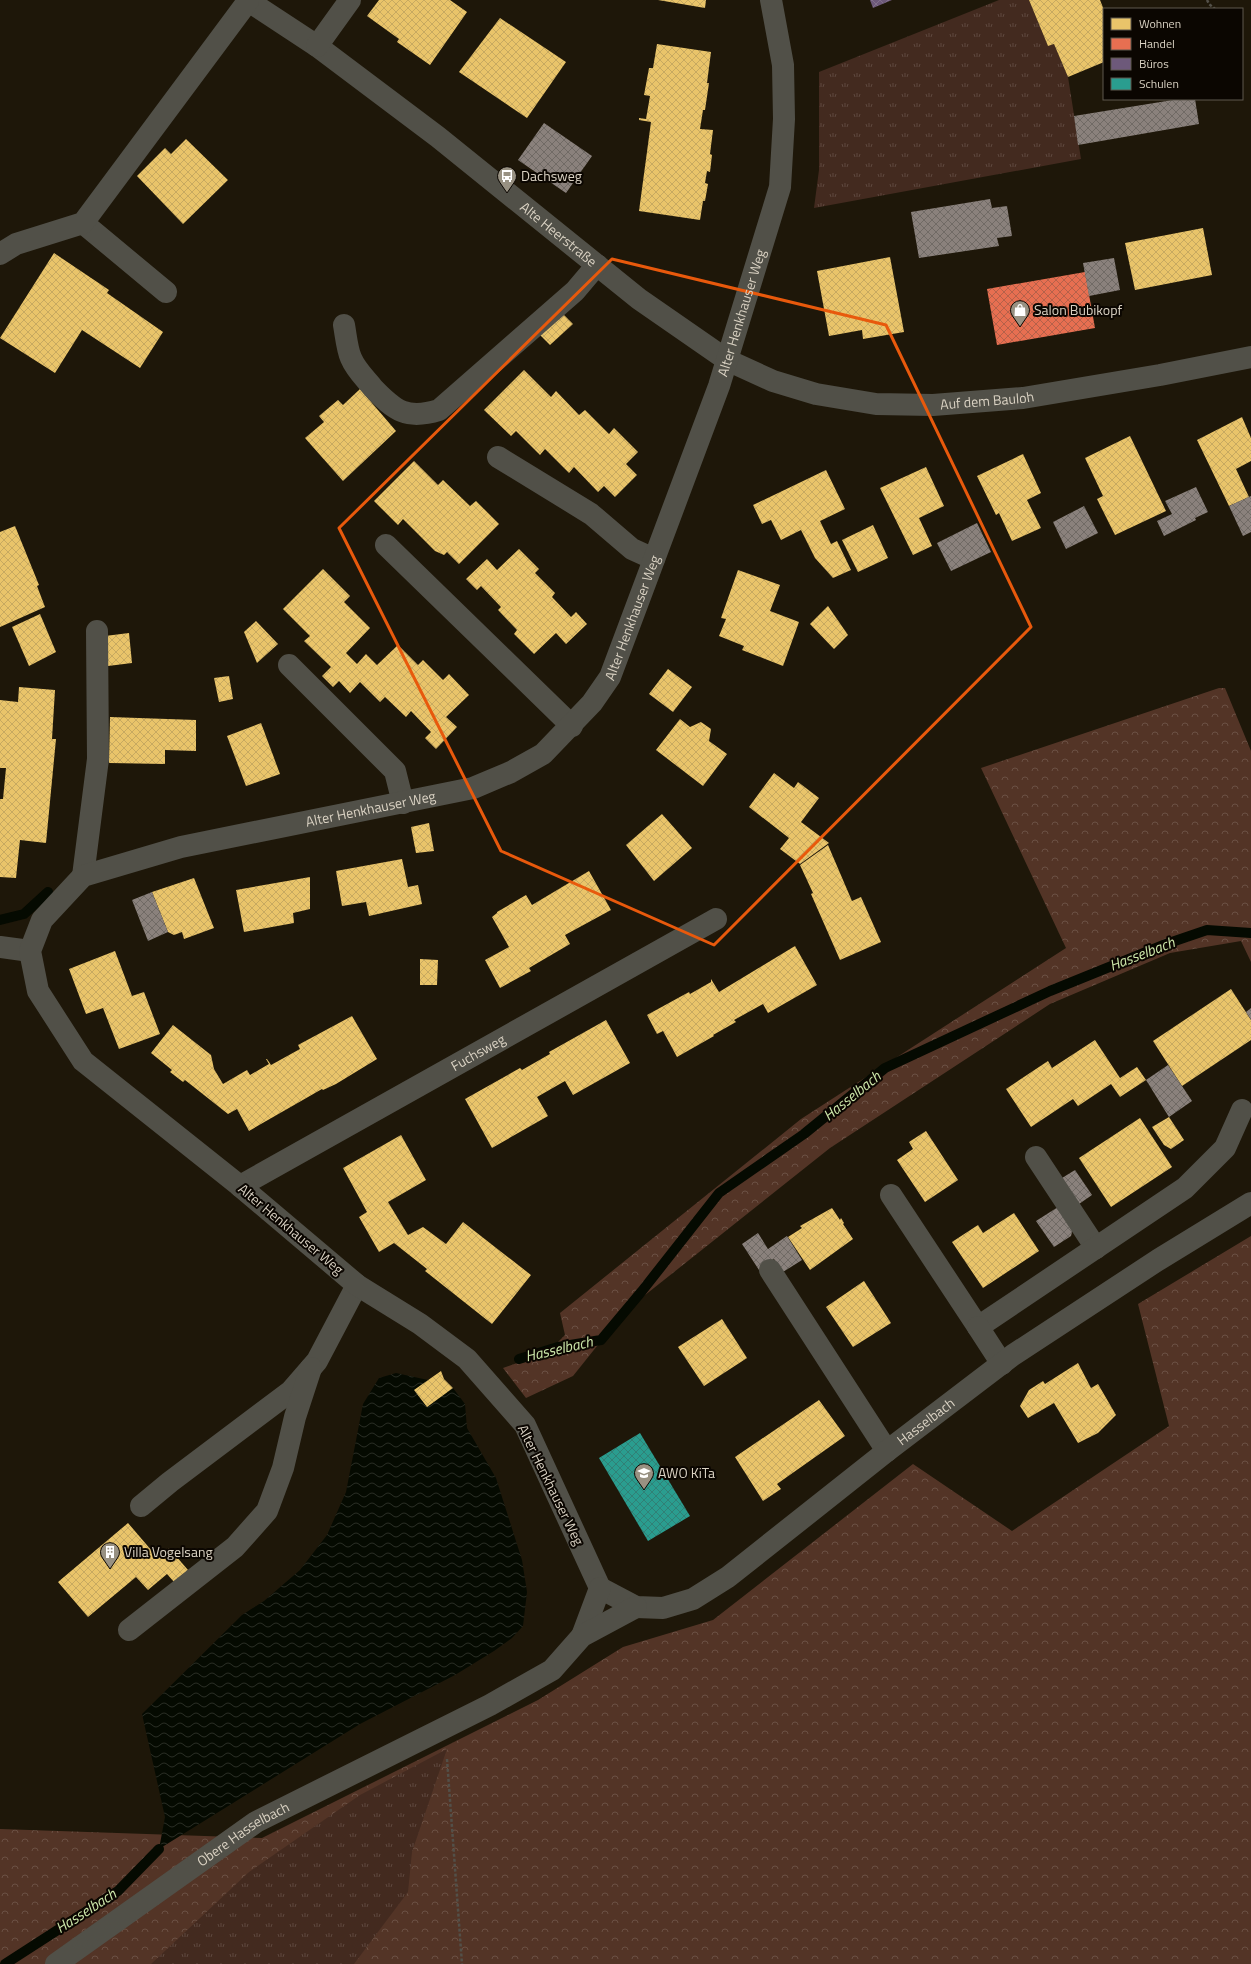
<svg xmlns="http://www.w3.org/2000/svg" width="1251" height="1964" viewBox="0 0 1251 1964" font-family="'Titillium Web',sans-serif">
<defs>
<pattern id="forest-crowns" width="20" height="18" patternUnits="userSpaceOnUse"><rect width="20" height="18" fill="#533426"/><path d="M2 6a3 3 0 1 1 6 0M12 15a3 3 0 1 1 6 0" fill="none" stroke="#6b5044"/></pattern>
<pattern id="park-tufts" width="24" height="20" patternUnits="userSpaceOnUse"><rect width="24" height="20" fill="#432a1f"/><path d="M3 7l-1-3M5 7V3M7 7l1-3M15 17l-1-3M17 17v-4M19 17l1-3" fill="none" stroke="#5e483e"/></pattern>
<pattern id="water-waves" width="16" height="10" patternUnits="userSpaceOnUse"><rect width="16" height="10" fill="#050a01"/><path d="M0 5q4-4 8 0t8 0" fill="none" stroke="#292d24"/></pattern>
<pattern id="homes-cross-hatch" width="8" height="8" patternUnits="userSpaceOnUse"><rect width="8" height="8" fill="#e9c46a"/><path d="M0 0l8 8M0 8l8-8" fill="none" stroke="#c7a960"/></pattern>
<pattern id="shops-cross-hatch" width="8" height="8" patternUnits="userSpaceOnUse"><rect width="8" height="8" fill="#e76f51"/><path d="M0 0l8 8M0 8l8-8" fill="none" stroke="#b5614a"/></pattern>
<pattern id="offices-cross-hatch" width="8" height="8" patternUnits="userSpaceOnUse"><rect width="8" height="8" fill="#6d597a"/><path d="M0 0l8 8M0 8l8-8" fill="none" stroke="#81708b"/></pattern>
<pattern id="schools-cross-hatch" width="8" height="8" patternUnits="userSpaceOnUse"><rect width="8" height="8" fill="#2a9d8f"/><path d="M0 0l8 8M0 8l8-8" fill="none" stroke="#318176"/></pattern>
<pattern id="industry-cross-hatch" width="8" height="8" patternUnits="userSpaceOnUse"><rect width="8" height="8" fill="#8a817c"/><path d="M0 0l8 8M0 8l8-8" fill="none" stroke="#706a65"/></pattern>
</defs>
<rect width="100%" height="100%" fill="#1e1709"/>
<g fill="url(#forest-crowns)">
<path d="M1219,688H1225L1251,751V962L1241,941L1170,953L1050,1004L830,1148L625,1311L573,1376L526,1398L503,1368L548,1352L565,1335L560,1313L801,1119L1066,948L981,768Z"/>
<path d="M1251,1236V1964H0V1829L262,1838L538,1700L623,1647L713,1620L913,1464L1012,1531L1169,1426L1138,1304Z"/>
</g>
<g fill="url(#park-tufts)">
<path d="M999,0H1029L1048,46L1054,44L1068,77L1081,159L814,208L819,170V72Z"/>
<path d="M447,1749L412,1852L408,1892L354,1964H151L249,1872L360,1795Z"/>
</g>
<path fill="url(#water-waves)" d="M396,1373L428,1380L414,1390L427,1407L453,1388L465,1404L467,1428L496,1478L522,1560L527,1592L523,1626L512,1638L494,1651L455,1675L360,1724L159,1849L165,1817L142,1714L242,1615L264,1601L300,1570L327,1535L346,1492L363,1404L379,1378Z"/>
<g fill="url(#homes-cross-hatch)">
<path d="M379,0H450L467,12L430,65L397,42L399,39L367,16Z"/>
<path d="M658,0H706L705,8Z"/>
<path d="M1029,0H1100L1104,10V62L1068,77L1054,44L1048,46Z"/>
<path d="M500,18L566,62L527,118L459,72Z"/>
<path d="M657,44L711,52L707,83H709L705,110H703L700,129L713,130L710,154L712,155L710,172L707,171L705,183L708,184L705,201H703L700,220L639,211L651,122L639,120V118L646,119L650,96L644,95L649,68H653Z"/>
<path d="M186,139L228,180L183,224L137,176L165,148L171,154Z"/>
<path d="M1203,228L1212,275L1135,290L1125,243Z"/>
<path d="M54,253L109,290L107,293L163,332L140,368L82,330L55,373L0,338Z"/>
<path d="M890,257L904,332L863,339L862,330L829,336L817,271Z"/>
<path d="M562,313L573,324L550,345L539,334Z"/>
<path d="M524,370L551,397L556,391L579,415L585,410L609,434L614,428L638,452L626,464L637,475L615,497L604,486L598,492L574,467L569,473L545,449L540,455L516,431L511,436L484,410Z"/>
<path d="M360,389L396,431L343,481L305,438L324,422L319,416L338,400L343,405Z"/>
<path d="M1242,417L1251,438V461L1236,469L1249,497L1229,506L1197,440Z"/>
<path d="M1130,436L1166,511L1115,535L1097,499L1103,496L1085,458Z"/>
<path d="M1023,454L1041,493L1027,500L1041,528L1012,541L999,513L996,515L977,476Z"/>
<path d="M414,461L438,485L443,480L470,506L476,501L499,524L459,564L447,552L444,555L435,551L403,519L398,525L374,501Z"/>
<path d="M926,467L944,506L919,518L932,546L913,555L880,488Z"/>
<path d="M826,470L845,509L820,521L831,544L837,541L851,570L833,578L815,558L801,530L781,540L771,520L762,524L753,505Z"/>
<path d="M873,525L888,558L858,572L842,540Z"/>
<path d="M15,526L39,585L37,586L45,607L0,627V532Z"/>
<path d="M519,549L539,569L535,573L555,593L552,597L571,617L576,612L587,624L566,644L556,633L534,654L514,634L517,630L498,610L501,607L481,586L477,590L466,579L487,559L497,570Z"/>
<path d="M323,569L350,596L344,602L370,628L346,653L357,664L366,654L377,665L398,645L418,665L423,660L443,680L449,674L469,695L446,717L457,727L436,749L425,738L431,732L411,711L406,717L385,697L380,702L360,682L350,693L339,681L333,687L322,676L331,667L304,641L310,636L283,609Z"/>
<path d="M738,570L780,585L770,611L799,622L783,666L742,650L744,646L719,636L726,619L721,618Z"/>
<path d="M828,606L848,635L834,649L810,624Z"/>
<path d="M40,614L56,652L29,666L12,627Z"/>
<path d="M256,621L278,644L257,663L244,632Z"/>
<path d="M129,633L132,663L108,666L105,636Z"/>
<path d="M668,669L692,687L673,712L649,694Z"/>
<path d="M229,676L233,699L219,702L214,678Z"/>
<path d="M19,687L55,690L52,739H56L46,843L20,840L16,878L0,877V799H3L6,768H0V700L18,702Z"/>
<path d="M110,717L196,720V751L165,750V764L109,763Z"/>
<path d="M680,719L690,727L701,722L711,729L709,741L727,754L703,786L656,750Z"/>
<path d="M261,723L280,774L246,786L227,736Z"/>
<path d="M774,773L794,788L798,782L819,798L801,822L829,843L800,864L780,849L789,838L749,807Z"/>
<path d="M662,814L692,848L654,881L626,845Z"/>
<path d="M429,823L434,851L416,853L411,827Z"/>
<path d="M828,845L852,901L861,897L881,942L840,960L811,894L813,893L800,865Z"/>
<path d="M402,859L408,887L418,885L422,904L369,916L366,902L342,906L336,871Z"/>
<path d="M589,871L611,910L565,935L570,944L529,968L531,971L500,988L485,960L509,947L492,917L497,913V912L526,895L532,905Z"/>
<path d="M310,877V909L293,913L294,923L244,932L236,890Z"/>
<path d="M194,878L214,928L184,939L182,932L174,935L168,932L152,892Z"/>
<path d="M795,946L817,985L768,1013L763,1004L734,1020L736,1022L713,1035L714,1036L677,1057L663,1031L657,1034L647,1015L689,992L690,994L711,982V979L719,992Z"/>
<path d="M115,951L132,996L144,992L160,1034L119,1049L103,1008L86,1014L69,969Z"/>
<path d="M420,959L438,960L437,985H420Z"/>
<path d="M1231,989L1251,1020V1040L1182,1086L1153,1041Z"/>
<path d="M352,1016L377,1059L336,1084L323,1090L322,1089L249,1131L237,1109L228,1114L185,1080L183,1082L170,1072L172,1070L151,1053L173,1025L211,1055L214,1069L223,1084L247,1070L250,1075L269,1064L266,1059H267L271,1065L300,1049L298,1045Z"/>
<path d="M606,1020L630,1063L573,1095L565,1081L537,1097L548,1116L492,1148L465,1099L520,1068L522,1070L550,1054L549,1052Z"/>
<path d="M1095,1040L1120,1078L1137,1067L1146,1080L1120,1097L1111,1084L1078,1106L1073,1099L1031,1127L1006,1089L1048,1061L1052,1068Z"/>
<path d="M1169,1117L1184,1140L1171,1149L1164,1145L1152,1127Z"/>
<path d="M1140,1118L1172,1167L1111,1207L1079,1158Z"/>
<path d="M926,1131L958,1180L925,1202L897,1160L913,1149L909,1142Z"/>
<path d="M401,1135L426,1180L388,1202L408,1235L423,1227L446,1244L463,1222L531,1275L492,1324L425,1271L427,1269L394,1243L379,1252L359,1217L367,1212L343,1168Z"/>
<path d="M832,1208L840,1220L841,1218L844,1223L843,1224L853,1239L810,1270L788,1237L802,1228L800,1226Z"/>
<path d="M1014,1213L1039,1251L983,1288L952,1242L978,1225L983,1233Z"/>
<path d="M864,1281L891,1323L853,1347L826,1307Z"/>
<path d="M722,1319L747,1358L704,1386L678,1347Z"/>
<path d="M1078,1363L1091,1388L1098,1384L1116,1415L1098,1433L1078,1443L1054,1403L1028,1418L1020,1406L1029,1390L1043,1381L1045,1384Z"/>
<path d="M441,1371L444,1379L453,1388L427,1407L414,1390Z"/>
<path d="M819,1400L845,1436L777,1484L781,1489L763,1501L735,1457Z"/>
<path d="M128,1523L158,1558L169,1548L188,1570L174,1582L167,1574L148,1590L136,1577L88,1617L58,1582Z"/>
</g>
<path fill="url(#shops-cross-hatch)" d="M1085,272L1095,328L997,345L987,289Z"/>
<path fill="url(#offices-cross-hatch)" d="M870,0H892L873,8Z"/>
<path fill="url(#schools-cross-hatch)" d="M640,1433L690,1516L648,1541L599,1458Z"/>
<g fill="url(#industry-cross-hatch)">
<path d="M1179,99H1195L1199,124L1078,145L1074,116Z"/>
<path d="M544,123L592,156L566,193L518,160Z"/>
<path d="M990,199L992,208L1007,206L1012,236L997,238L999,246L919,258L911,212Z"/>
<path d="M1114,258L1120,290L1089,296L1083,263Z"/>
<path d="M1196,487L1208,512L1195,518L1196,520L1164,536L1157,521L1172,514L1165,501Z"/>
<path d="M1251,496V532L1243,536L1229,506Z"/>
<path d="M1084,506L1098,533L1066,549L1053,522Z"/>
<path d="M977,523L991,552L951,571L937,543Z"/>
<path d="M152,892L168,932L148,941L132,900Z"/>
<path d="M1251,1008V1020L1246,1012Z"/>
<path d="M1168,1065L1192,1101L1169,1117L1146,1080Z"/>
<path d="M1075,1170L1092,1195L1079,1204L1062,1178Z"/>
<path d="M1058,1207L1073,1228L1071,1236L1054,1247L1036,1221Z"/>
<path d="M758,1233L768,1249L787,1236L802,1260L783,1272L774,1259L759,1270L742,1244Z"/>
</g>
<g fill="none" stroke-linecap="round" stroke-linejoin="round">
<g stroke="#050a01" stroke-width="10">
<path d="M0,920L24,914L48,892"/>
<path d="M519,1359L558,1347L601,1340L642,1291L719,1193L804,1134L885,1068L1050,991L1166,944L1207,930L1251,933"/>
<path d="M5,1964L118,1891L159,1849"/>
</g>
<g stroke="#535049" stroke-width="2.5" stroke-dasharray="3 2" stroke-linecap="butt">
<path d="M1207,0L1209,4L1215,9"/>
<path d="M447,1759L462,1964"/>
</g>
<g stroke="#515048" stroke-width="22">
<path id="s1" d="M247,0L317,46L438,137L639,299L727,360L773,381L816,394L876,404L933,405L1023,398L1160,375L1251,357"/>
<path d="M317,46L350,0"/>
<path d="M83,223L166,292"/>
<path d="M0,254L16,244L83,223L248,1"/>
<path d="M344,325C346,336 347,349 351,358C356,370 365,378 373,388C395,411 407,420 439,410L575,291L597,265"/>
<path d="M498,457L591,514L632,549L654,559"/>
<path d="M386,545L572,726"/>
<path d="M289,665L395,771L403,803"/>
<path d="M83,876L98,759L97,631"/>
<path d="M0,947L30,951"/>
<path d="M1036,1157L1096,1248"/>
<path id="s2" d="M240,1186L716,919"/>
<path d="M891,1195L978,1327L1185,1188L1225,1148L1242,1110"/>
<path d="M770,1270L887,1451"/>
<path d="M978,1327L1002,1364"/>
<path d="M141,1506L170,1482L291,1391L317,1361L357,1285"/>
<path id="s3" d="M600,1588L525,1425L467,1359L420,1324L357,1285L240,1186L83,1061L38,991L30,951L42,920L83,876L181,847L473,788L511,772L543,754L592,703L610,677L719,386L780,187L784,119L783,65L771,0"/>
<path id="s4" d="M600,1588L636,1607L663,1608L693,1599L728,1577L887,1451L1013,1355L1158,1260L1251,1203"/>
<path d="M129,1630L235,1547L267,1511L283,1468L295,1417L311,1368"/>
<path d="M582,1636L600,1588"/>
<path id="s5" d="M56,1964L256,1822L490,1705L552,1670L582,1636L636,1607"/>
</g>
</g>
<path fill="none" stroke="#e8590c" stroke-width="3" stroke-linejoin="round" d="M612,259L886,325L1031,627L714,945L501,851L339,528Z"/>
<defs>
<g id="bus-pin" transform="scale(1)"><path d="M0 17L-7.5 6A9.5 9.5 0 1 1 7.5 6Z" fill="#989182" stroke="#0b0601"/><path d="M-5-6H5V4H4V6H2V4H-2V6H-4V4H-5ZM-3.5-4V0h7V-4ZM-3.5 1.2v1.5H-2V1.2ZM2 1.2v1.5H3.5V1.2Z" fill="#fff"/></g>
<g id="shop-pin" transform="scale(1)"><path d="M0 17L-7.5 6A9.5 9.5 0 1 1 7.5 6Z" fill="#989182" stroke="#0b0601"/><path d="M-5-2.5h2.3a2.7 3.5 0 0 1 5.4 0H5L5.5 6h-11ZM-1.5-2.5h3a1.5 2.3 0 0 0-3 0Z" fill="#fff"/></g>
<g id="school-pin" transform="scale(1)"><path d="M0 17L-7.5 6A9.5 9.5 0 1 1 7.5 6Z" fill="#989182" stroke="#0b0601"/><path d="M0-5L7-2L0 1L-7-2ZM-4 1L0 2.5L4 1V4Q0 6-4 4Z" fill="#fff"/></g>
<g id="building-pin" transform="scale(1)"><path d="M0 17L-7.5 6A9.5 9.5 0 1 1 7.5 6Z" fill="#989182" stroke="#0b0601"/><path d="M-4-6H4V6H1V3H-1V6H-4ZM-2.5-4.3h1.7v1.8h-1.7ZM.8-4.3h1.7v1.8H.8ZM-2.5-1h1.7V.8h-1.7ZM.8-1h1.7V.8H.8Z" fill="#fff"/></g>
</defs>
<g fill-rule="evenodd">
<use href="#bus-pin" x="507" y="176"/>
<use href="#shop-pin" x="1020" y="310"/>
<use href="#school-pin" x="644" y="1473"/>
<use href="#building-pin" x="110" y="1552"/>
</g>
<g text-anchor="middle" stroke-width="4" stroke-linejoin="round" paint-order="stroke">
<g font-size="14" fill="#dad2c3" stroke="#0b0601" text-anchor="start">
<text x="521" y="181">Dachsweg</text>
<text x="1034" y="315">Salon Bubikopf</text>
<text x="658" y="1478">AWO KiTa</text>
<text x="124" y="1557">Villa Vogelsang</text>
</g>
<g font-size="14" fill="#dad2c3" stroke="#0b0601">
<text dy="5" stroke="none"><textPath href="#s1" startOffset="390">Alte Heerstraße</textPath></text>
<text dy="5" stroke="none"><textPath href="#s3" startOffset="1939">Alter Henkhauser Weg</textPath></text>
<text dy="5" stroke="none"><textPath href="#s1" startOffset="868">Auf dem Bauloh</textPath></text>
<text dy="5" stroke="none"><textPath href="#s3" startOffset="1615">Alter Henkhauser Weg</textPath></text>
<text dy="5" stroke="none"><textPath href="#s3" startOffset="1267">Alter Henkhauser Weg</textPath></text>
<text dy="5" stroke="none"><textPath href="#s2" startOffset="273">Fuchsweg</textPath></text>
<text transform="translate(291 1229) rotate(40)" y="5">Alter Henkhauser Weg</text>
<text dy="5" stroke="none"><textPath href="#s4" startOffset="392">Hasselbach</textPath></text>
<text transform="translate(551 1485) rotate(64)" y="5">Alter Henkhauser Weg</text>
<text dy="5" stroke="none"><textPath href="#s5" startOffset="228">Obere Hasselbach</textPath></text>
</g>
<g font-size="15" font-style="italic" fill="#cee9ab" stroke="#0b0601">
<text transform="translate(1142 954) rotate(-21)" y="5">Hasselbach</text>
<text transform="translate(852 1096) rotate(-39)" y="5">Hasselbach</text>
<text transform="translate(559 1349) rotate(-13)" y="5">Hasselbach</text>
<text transform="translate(86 1911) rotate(-33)" y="5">Hasselbach</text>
</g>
</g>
<rect x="1103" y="8" width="140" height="92" fill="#0b0601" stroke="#5e584f"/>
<rect x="1111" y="18" width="20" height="12" fill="#e9c46a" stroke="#5e584f"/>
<text x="1139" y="28" font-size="12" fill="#dad2c3">Wohnen</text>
<rect x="1111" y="38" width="20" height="12" fill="#e76f51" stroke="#5e584f"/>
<text x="1139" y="48" font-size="12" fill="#dad2c3">Handel</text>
<rect x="1111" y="58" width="20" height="12" fill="#6d597a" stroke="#5e584f"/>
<text x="1139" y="68" font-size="12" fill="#dad2c3">Büros</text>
<rect x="1111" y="78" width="20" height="12" fill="#2a9d8f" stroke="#5e584f"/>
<text x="1139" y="88" font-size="12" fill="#dad2c3">Schulen</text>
</svg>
